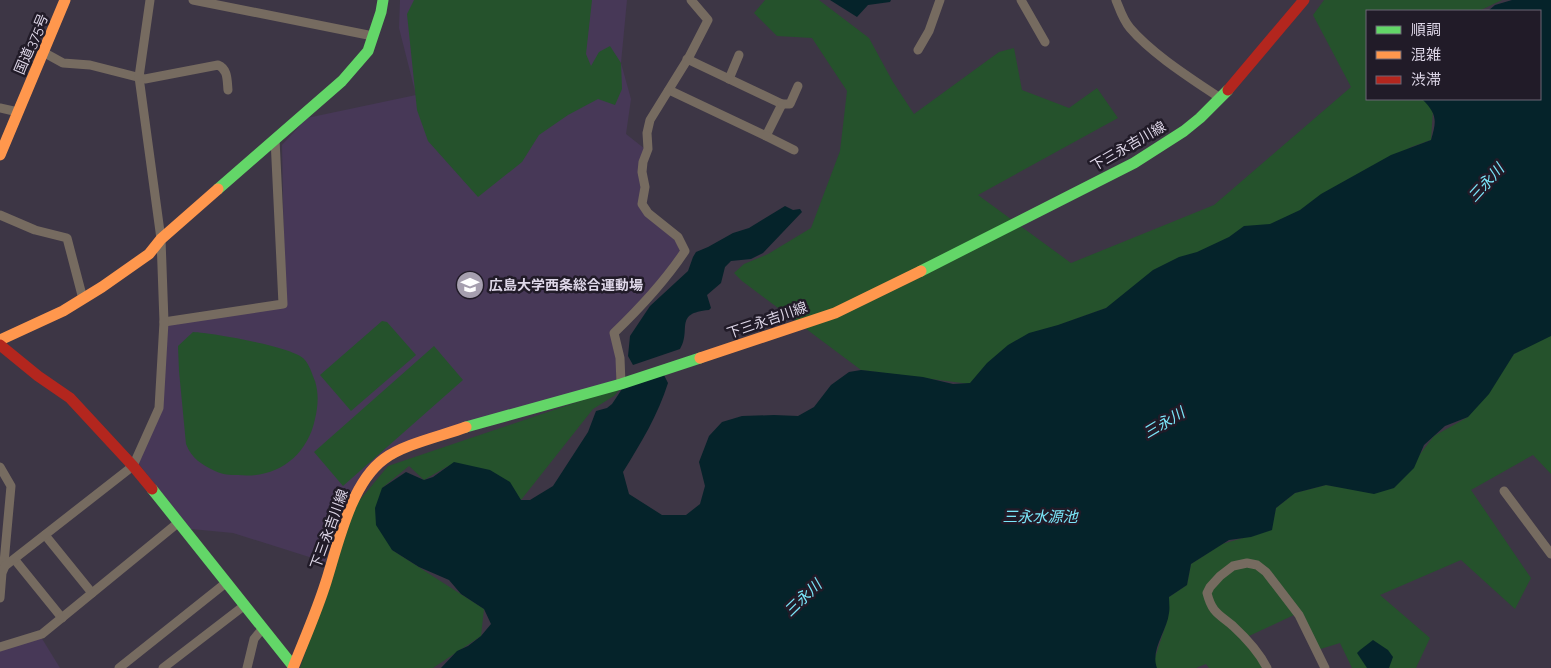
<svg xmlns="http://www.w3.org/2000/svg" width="1551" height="668" viewBox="0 0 1551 668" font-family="Raleway,'Noto Sans JP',sans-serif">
<rect width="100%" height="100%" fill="#3d3645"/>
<g fill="#473857">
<path d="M400,0H627L621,63L631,99L626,134L645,149L639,205L676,241L680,252L673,264L612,333L616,358V380L405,443L342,512L325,562L233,533L191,529L138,463L162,409L168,325L285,305L282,145L307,118L416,95L399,28Z"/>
<path d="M41,637L60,668H0V651Z"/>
</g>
<g fill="#25522c">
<path d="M414,0H592L586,54L591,66L599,52L610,46L621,63L622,89L615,105L598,99L568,115L539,135L522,162L478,197L428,141L417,110L407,14Z"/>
<path d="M765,0H819L869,38L893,82L914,114L999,52L1014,48L1022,90L1069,108L1097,88L1118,118L978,195L1071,263L1214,205L1351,87L1313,15L1324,0H1502L1479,11H1367V99H1427L1433,109L1431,140L1411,147L1256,242L1106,308L1015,341L970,384L861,370L742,281L734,273L744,264L768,254L811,228L840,151L847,91L812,38L777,36L754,13Z"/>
<path d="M382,321L387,322L416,355L351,411L320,375Z"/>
<path d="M193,332C213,333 288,346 303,358C309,363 312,374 315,381C319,394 318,406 315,419C307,457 276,479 238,475C230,475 223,475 215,471C201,464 192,459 186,444L179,371L178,346Z"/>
<path d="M1551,335V474L1533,455L1471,490L1531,578L1515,609L1461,560L1380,595L1430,638L1416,668H1352L1340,643L1314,651L1294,615L1249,636L1262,668H1209L1206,664L1196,668H1156L1154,661L1167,621L1169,597L1187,585L1191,564L1222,544L1271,530L1276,508L1295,493L1326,485L1352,489L1394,488L1434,436L1468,417L1514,354Z"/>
<path d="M434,346L463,380L343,486L314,452Z"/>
<path d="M622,387L614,396L593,409L521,500L448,466L424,480L409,466L382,488L392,550L484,609L481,636L433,668H300L354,507L388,466Z"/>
</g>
<g fill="#05232a">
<path d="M830,0H891L890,2L868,5L857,17Z"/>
<path d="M1512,0H1551V336L1514,354L1489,394L1468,417L1445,426L1424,445L1414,468L1394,488L1374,494L1326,485L1295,493L1276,508L1272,530L1251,537L1229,540L1191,564L1187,585L1169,597C1169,602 1170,608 1169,613C1167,631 1150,650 1157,668H441L457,651L468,646L481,636L491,624L484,609L461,594L449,580L419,567L392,550L376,525L375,508L382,488L406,472L424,480L433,477L454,462L490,470L510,482L521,500H530L553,486L588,432L596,411L607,408L612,404L624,386L663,373L668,383C658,415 641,443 623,472L629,494L662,515H686L700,504L705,486L699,462L709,436L722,422L742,416L774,415L798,416L814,407L831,385L849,372L861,370L923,377L953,384L970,383L987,363L1008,345L1029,333L1058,325L1106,308L1153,270L1179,257L1197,252L1229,237L1244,226L1270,224L1300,210L1321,194L1391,155L1431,140C1437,120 1437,114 1422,99H1540V11H1488L1495,5Z"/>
<path d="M785,206L793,210L800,209L802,212L763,253L751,259L731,261L725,267L721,283L707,295L711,308L709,310C673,313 692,330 680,349L633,365L628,356L630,336L650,306L688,271L693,257L696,252L708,247L733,233L749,228Z"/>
<path d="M1373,640L1388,650L1393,657L1389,668H1367L1357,653L1360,650Z"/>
</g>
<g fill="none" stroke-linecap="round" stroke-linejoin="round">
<g stroke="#766b60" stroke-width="9">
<path d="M193,0L373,36"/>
<path d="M1021,0L1045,42"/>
<path d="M1116,0C1120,10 1123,20 1130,28C1152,54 1192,79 1220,98"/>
<path d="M918,50L929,31L940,0"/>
<path d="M43,52L63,63L90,65L145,79L218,65C228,69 227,80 228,90"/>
<path d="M729,79L739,55"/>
<path d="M669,90L766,136L782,104L687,59"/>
<path d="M782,104H790L798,86"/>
<path d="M0,108L18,112"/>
<path d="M766,136L794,150"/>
<path d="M0,215L35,230L67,238L83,299"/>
<path d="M164,322L283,304L275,139"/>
<path d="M621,384L620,358L614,333C640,308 665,281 685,251L678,237L648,213L642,204L645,187L642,172L643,162L648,149L647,133L650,120L689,57L708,20L691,0"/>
<path d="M0,467L11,486L4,563L5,566"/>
<path d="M1504,491L1551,554"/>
<path d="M45,535L92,593"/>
<path d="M15,560L62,618"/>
<path d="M0,598L2,573L5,566L133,466L159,408L164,322L161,239L139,77L150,0"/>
<path d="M0,647L42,634L179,522"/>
<path d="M119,668L227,582"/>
<path d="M163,668L245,605"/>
<path d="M247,668L254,639L263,628"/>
<path d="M1267,668C1259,652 1246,638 1233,626C1219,614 1212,613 1207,593L1210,587L1220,576L1233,566L1247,563L1257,565L1266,572L1299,615L1325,668"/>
</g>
<g stroke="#63d668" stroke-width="11">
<path d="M218,189L342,81L368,51L381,12L383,0"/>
<path d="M921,271L1134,163L1184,131L1200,118L1228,90"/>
<path d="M466,427L621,384L700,358"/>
<path d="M152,489L293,666"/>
</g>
<g stroke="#ff974d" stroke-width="11">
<path d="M0,155L65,0"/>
<path d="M0,340L63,311L102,287L149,254L161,239L218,189"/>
<path d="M700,358L835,313L921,271"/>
<path d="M293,668C304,640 317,611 326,582C338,544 351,483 384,459C404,444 442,436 466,427"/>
</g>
<g stroke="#b3261e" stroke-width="11">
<path d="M1228,90L1304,0"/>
<path d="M0,345L38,376L70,398L133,466L152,489"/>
</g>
</g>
<defs>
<g id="university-disc" transform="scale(1.4375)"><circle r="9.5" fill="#a69faf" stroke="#211b28"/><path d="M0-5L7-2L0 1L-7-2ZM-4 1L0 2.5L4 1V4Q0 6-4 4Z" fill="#fff"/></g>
</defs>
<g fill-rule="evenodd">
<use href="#university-disc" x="470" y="285"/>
</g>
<g text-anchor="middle" stroke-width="5" stroke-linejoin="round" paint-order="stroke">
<g font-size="14" fill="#ded7e8" stroke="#211b28">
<text transform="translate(31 44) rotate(-67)" y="5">国道375号</text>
<text transform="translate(1128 146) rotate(-30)" y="5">下三永吉川線</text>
<text transform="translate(767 320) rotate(-19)" y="5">下三永吉川線</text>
<text transform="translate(329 529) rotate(-70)" y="5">下三永吉川線</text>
</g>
<g font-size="14" font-weight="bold" fill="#ded7e8" stroke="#211b28" text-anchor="start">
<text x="489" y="290">広島大学西条総合運動場</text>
</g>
<g font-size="15" font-style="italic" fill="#7be7fa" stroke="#211b28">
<text transform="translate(1486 183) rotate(-48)" y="5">三永川</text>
<text transform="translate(1164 423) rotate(-31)" y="5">三永川</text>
<text x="1040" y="522">三永水源池</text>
<text transform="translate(803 598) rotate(-44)" y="5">三永川</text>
</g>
</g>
<rect x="1366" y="10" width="175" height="90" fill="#211b28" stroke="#6d6675"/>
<rect x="1376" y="26" width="25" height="8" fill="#63d668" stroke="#6d6675"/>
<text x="1411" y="35" font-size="15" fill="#ded7e8">順調</text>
<rect x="1376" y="51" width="25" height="8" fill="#ff974d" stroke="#6d6675"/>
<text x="1411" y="60" font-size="15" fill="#ded7e8">混雑</text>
<rect x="1376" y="76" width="25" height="8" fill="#b3261e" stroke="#6d6675"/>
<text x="1411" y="85" font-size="15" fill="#ded7e8">渋滞</text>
</svg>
